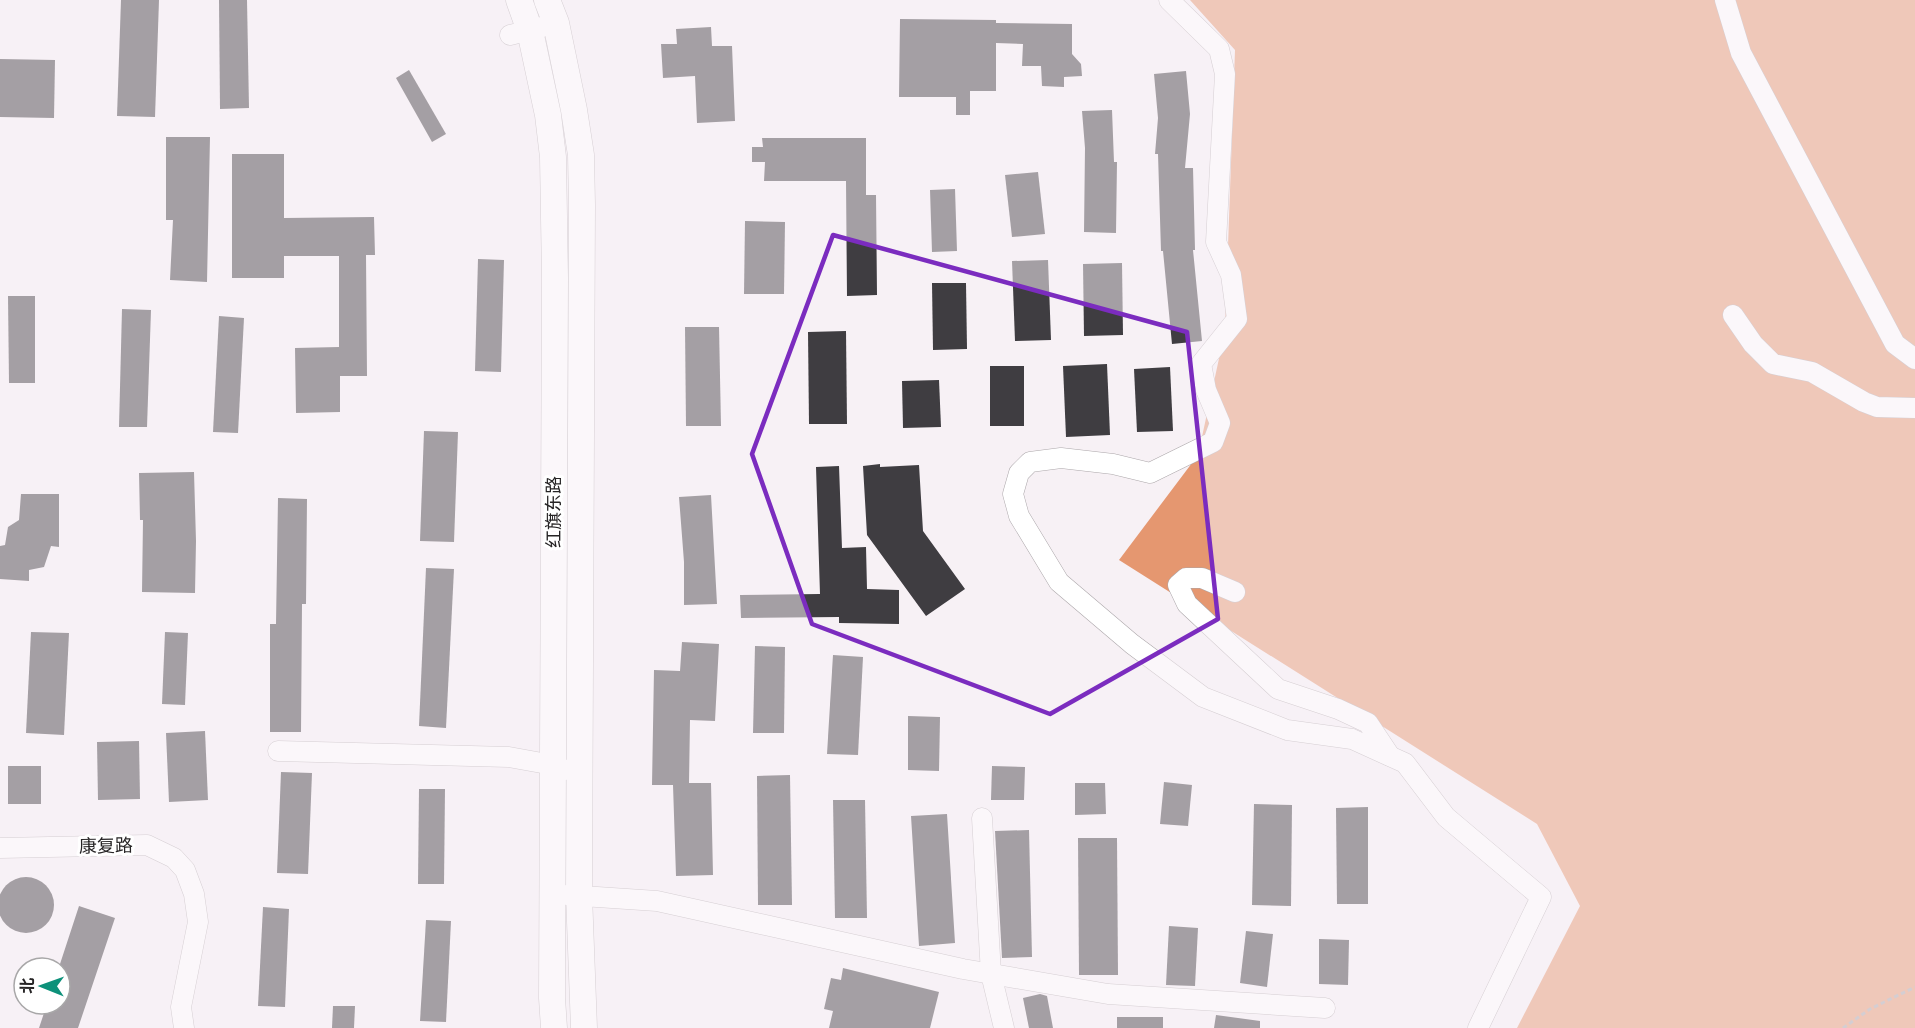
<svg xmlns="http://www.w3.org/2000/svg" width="1915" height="1028" viewBox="0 0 1915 1028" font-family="Poppins,'Noto Sans SC',sans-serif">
<rect width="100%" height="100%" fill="#f7f1f5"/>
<path fill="#e59770" d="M1190,0H1915V1028H1517L1580,906L1537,824L1119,560L1198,455L1225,331L1235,50Z"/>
<g fill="#3f3d41">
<path d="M121,0H159L155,117L117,116Z"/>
<path d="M219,0H247L249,108L220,109Z"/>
<path d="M900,19L996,20V23L1072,24V54L1081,64L1082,76L1064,77V87L1042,86L1041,66H1022L1023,44L996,43V91H970V115H956V97H899Z"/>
<path d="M711,27L712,46H732L735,121L697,123L695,76L663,78L661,44H677L676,29Z"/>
<path d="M0,59L55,60L54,118L0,117Z"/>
<path d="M409,70L446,134L432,142L396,78Z"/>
<path d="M1186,71L1190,114L1185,168H1193L1195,250H1193L1202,341L1172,344L1163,251H1161L1158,154H1155L1158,118L1154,74Z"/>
<path d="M1112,110L1114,162H1117L1116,233L1084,232L1085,148L1082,111Z"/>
<path d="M166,137H210L207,282L170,280L173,220H166Z"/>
<path d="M762,138H866V195H876L877,295L847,296L846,181H764L765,162H752V147H763Z"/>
<path d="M232,154H284V218L374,217L375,255H366L367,376H340V412L296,413L295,348L339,347V256H284V278H232Z"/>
<path d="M1038,172L1045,234L1012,237L1005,175Z"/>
<path d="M955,189L957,251L932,252L930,190Z"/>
<path d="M745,221L785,222L784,294H744Z"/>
<path d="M478,259L504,260L501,372L475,371Z"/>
<path d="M1048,260L1051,340L1015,341L1012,261Z"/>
<path d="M1122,263L1123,335L1084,336L1083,264Z"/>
<path d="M932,283H966L967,349L933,350Z"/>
<path d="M8,296H35V383H9Z"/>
<path d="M122,309L151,310L147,427H119Z"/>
<path d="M219,316L244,318L238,433L213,432Z"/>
<path d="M685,327H719L721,426H686Z"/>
<path d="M846,331L847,424H809L808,332Z"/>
<path d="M1107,364L1110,435L1066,437L1063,366Z"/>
<rect x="990" y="366" width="34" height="60"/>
<path d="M1170,367L1173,431L1137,432L1134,369Z"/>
<path d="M939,380L941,427L903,428L902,381Z"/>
<path d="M424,431L458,432L454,542L420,541Z"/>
<path d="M880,464V467L919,465L923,531L965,589L926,616L867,535L863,466Z"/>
<path d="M839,466L842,548L866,547L867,589L899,590V624L839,623V617L741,618L740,595L820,594L816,467Z"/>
<path d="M194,472L196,541L195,593L142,592L143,520H140L139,473Z"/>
<path d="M21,494H59V547L51,546L44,567L29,570V581L0,579V546L5,545L8,527L19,520Z"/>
<path d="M711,495L717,604L684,605V562L679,497Z"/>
<path d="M278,498L307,499L306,604H302L301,732H270V624H276Z"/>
<path d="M426,568L454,569L446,728L419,726Z"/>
<path d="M31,632L69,633L64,735L26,733Z"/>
<path d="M165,632L188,633L185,705L162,704Z"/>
<path d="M682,642L719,644L715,721L690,720L689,783H711L713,875L676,876L673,785H652L654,670L680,671Z"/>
<path d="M755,646L785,647L784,733H753Z"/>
<path d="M833,655L863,657L858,755L827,754Z"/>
<path d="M908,716L940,717L939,771L908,770Z"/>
<path d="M205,731L208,800L169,802L166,733Z"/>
<path d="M139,741L140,799L98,800L97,742Z"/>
<rect x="8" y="766" width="33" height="38"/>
<path d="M992,766L1025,767L1024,800H991Z"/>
<path d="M281,772L312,773L308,874L277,873Z"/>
<path d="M790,775L792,905H758L757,776Z"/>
<path d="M1164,782L1192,785L1188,826L1160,824Z"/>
<path d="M1075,783H1105L1106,814L1075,815Z"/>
<path d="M419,789H445L444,884H418Z"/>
<path d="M833,800H865L867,918H835Z"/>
<path d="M1254,804L1292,805L1291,906L1252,905Z"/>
<path d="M1368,807V904H1337L1336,808Z"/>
<path d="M947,814L955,943L919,946L911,816Z"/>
<path d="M1029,830L1032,957L1002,958L995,831Z"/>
<path d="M1078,838H1117L1118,975H1079Z"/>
<circle cx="26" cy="905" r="28"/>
<path d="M79,906L115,918L78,1028H39L47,1004H60V964Z"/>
<path d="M263,907L289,909L285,1007L258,1006Z"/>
<path d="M426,920L451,921L446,1022L420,1021Z"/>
<path d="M1169,926L1198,928L1195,986L1166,985Z"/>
<path d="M1246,931L1273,934L1267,987L1240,983Z"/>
<path d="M1319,939L1349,940L1348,985L1319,984Z"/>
<path d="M843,968L939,992L930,1028H829L833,1011L824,1009L831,978L841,980Z"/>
<path d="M1040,994L1047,996L1053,1028H1029L1023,998Z"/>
<path d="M333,1006H355L354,1028H332Z"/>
<path d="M1216,1015L1260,1021V1028H1214Z"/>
<rect x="1117" y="1017" width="46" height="11"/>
</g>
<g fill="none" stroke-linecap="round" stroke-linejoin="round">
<g stroke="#aca7aa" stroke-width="21">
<g id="minor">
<path d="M1169,0L1219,49L1225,74L1216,242L1231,275L1237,319L1201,364L1206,390L1220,423L1213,442L1150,473L1113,464L1061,458L1030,462L1019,473L1013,494L1019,516L1059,582L1132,644L1203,697L1287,730L1352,739L1405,763L1446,817L1541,897L1478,1028"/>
<path d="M1725,0L1741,53L1895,344L1915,359"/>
<path d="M510,35L542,27"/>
<path d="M1733,315L1753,344L1773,364L1812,372L1864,402L1877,407L1915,408"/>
<path d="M1235,592L1202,578H1186L1178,585L1187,604L1278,689L1338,709L1368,723L1390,756"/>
<path d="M278,751L509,757L553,765L565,770"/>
<path d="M982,818L991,974L1004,1028"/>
<path d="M0,848L147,845L174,858L185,870L194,894L198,922L181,1007L184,1028"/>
<path d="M567,895L657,901L963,969L1108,994L1325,1008"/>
</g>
</g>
<g stroke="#aca7aa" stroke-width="27">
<g id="major">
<path d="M519,0L530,31L548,115L553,157L555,278L552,998L554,1028"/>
<path d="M547,0L556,23L574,110L581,155L582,205L579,895L584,1028"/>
</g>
</g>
<path stroke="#a8a4a7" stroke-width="3" stroke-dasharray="4.5 3" stroke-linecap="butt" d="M1843,1028L1870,1009L1915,987"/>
<use href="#minor" stroke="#fff" stroke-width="20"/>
<use href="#major" stroke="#fff" stroke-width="26"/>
</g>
<path d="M0 0H1915V1028H0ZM833,235L1187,332L1218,619L1050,714L812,624L752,454Z" fill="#f7f1f5" fill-opacity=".55" fill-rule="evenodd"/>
<path fill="none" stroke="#7b2cbf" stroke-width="4.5" stroke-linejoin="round" d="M833,235L1187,332L1218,619L1050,714L812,624L752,454Z"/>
<g text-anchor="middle" stroke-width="6" stroke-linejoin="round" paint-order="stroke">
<g font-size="18" fill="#262425" stroke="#fff">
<text transform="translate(554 512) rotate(-90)" y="6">红旗东路</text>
<text transform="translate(106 846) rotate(-1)" y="6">康复路</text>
</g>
</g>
<g transform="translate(42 986) rotate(271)"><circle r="28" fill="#ffffff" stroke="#a8a7a8" stroke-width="1.5"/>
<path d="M0-4.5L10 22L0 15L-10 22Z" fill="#0d917a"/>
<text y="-9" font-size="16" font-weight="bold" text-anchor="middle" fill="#262425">北</text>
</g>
</svg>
